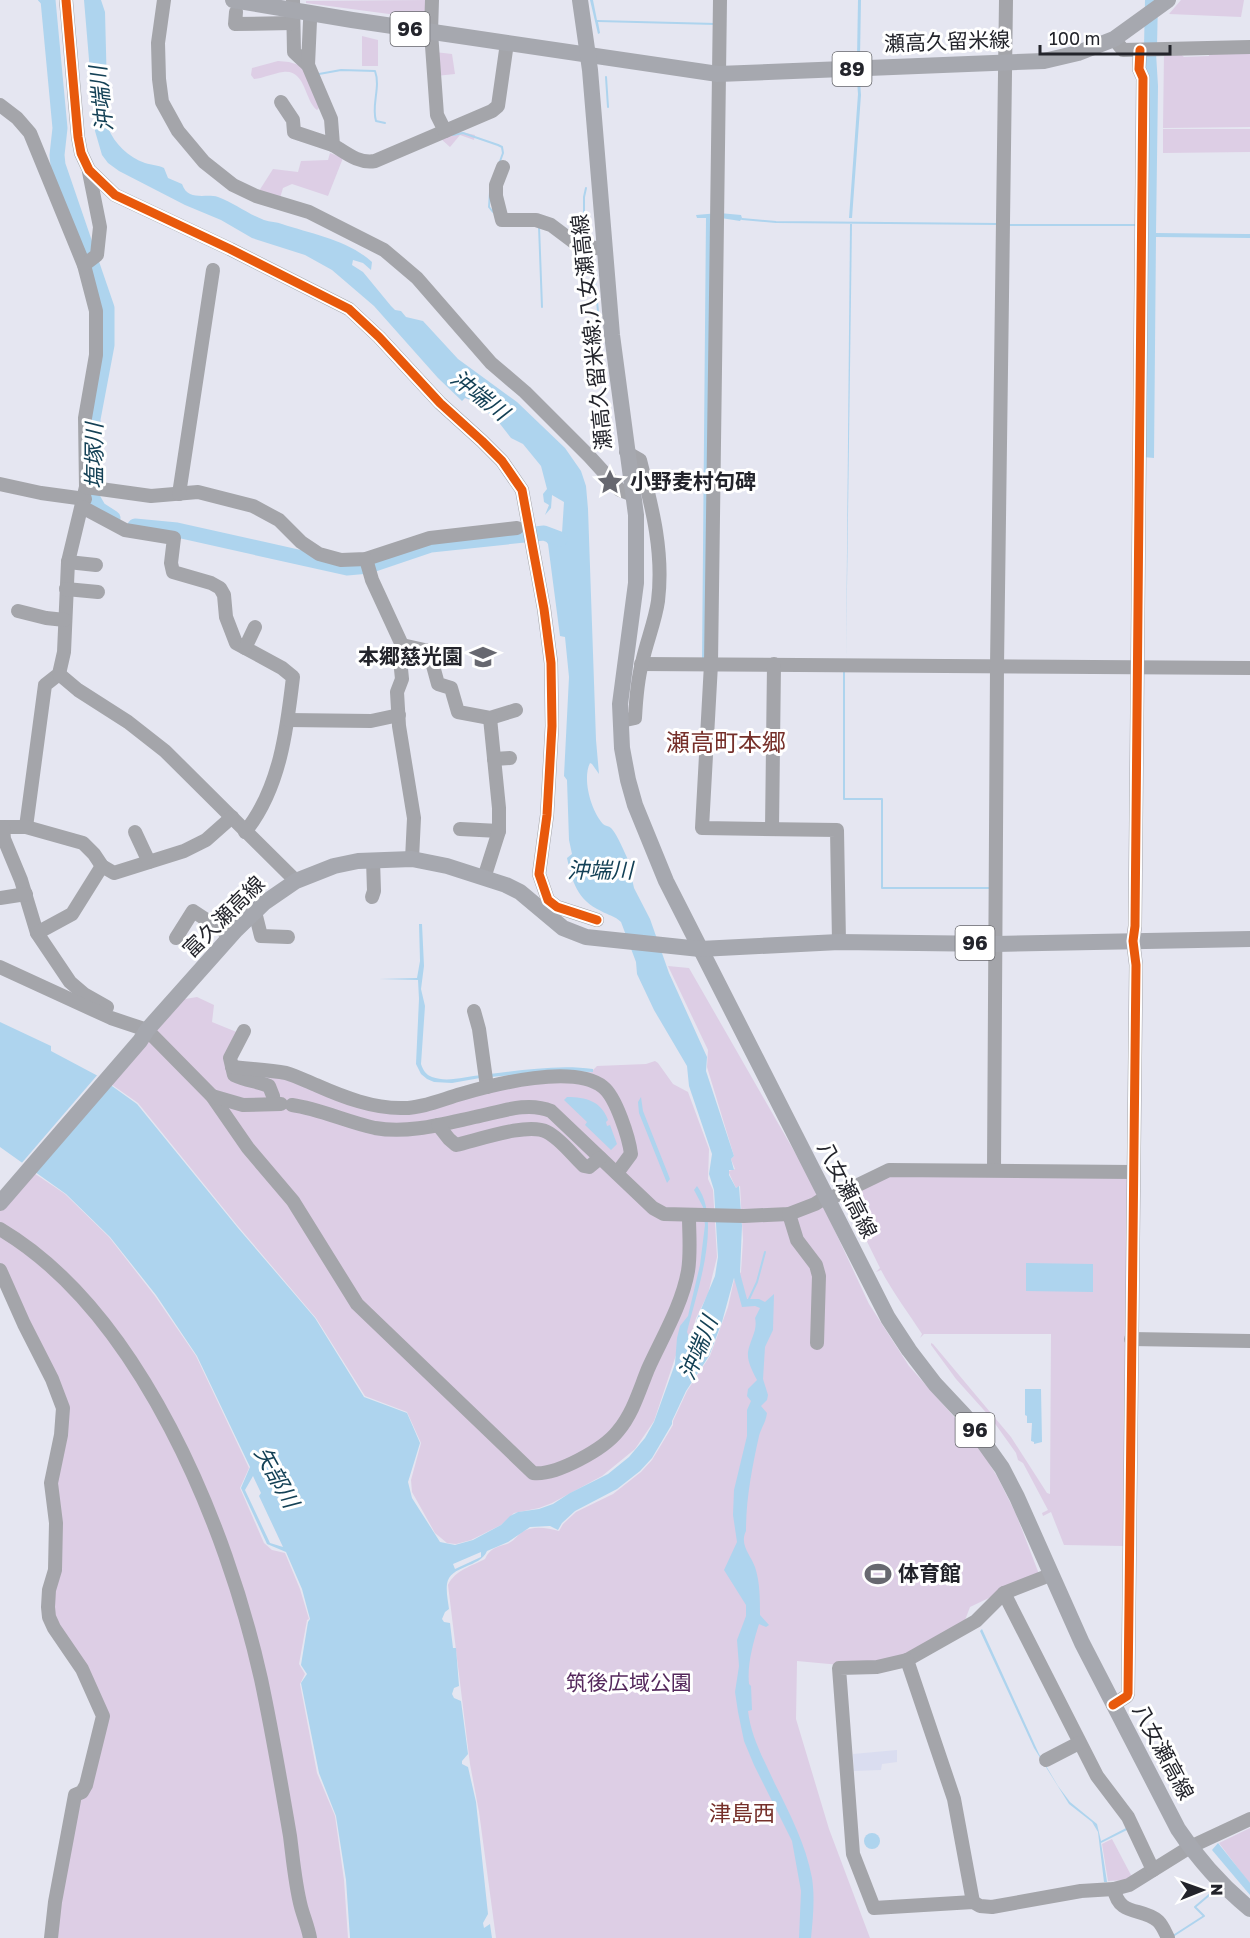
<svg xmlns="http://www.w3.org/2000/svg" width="1250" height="1938" viewBox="0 0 1250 1938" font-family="'Golos Text','Noto Sans JP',sans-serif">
<rect width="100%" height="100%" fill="#e5e6f1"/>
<path fill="#daddf0" d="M897,1750V1762L882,1764L881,1770L854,1771L853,1754Z"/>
<g fill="#ddcee5">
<path d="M427,0V19L306,3V1Z"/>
<path d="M1181,0H1244L1241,17L1169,14Z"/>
<path d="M362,36L378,40V66H362Z"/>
<path d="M1250,51V127L1163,128L1164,53H1179L1184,57L1209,56V52Z"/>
<path d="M435,52L452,54L455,74L436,76Z"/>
<path d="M278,61L289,62L302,66L320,107L317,110C304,100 306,69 283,72C274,73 264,78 254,79L251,75L252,68Z"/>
<path d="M1163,129H1250V152L1163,153Z"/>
<path d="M457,131L475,135L474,140L460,135L450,147L440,138Z"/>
<path d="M330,153L343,158L328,196L292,184L283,188L280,198L259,191L273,169L298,172L301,161L328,160Z"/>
<path d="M668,966L689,968L813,1184L869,1304L909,1366L956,1419L984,1455L998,1478L1016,1514L1039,1574L970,1607L964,1623L909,1654L874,1664L840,1665L797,1661L796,1719L829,1829L870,1938H496L479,1812L470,1764L448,1585C455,1570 472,1566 485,1559C490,1548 497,1547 507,1544C513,1542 517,1536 522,1532C534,1525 547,1528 559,1531L563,1524L576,1512L613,1494L641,1472L652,1460L673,1425V1421L687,1391L710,1356L728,1307L734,1280L741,1272L743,1240L740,1186L736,1188L729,1173V1171L735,1169L731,1159L734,1156L707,1067L708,1050Z"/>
<path d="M197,997L214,1005L212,1022L239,1033L226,1058L349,1096L399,1104L557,1075L591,1072L597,1066L646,1064L655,1061L658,1063L673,1084L688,1092L709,1149L708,1179L713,1190L717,1257L708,1294L696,1318L691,1336L676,1355L654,1421L635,1449L602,1476L552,1503L539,1508L514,1513L501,1525L471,1540L456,1544L447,1543L435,1533L412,1492L411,1480L421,1443L407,1412L365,1396L316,1318L237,1225L138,1103L108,1082L179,1000Z"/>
<path d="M34,1173L65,1194L109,1237L155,1296L196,1356L249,1468L240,1488L264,1543L272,1550L285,1553L300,1589L309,1619L307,1620L299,1664L305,1674L300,1684L317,1773L335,1816L344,1880L348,1938H54L76,1799L104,1722L54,1624L60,1404L0,1275V1210Z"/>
<path d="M892,1174L1124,1175L1129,1180L1127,1335L1125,1337L1128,1343L1124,1546L1064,1545L1051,1512L1043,1516L1042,1513L1048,1510L1023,1463L1018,1460L1016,1453L991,1418L956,1379L931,1345V1343L933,1344L1011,1437L1047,1493L1050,1494L1051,1334H924L920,1338L922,1334C908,1312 893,1293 881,1270L876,1272L880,1268L851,1209L849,1195Z"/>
<path d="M1250,1828V1884L1219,1843Z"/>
<path d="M1112,1839L1132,1877L1127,1880L1108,1881L1102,1844Z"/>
</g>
<g fill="#aed4ee" fill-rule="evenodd">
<path d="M84,0H101L105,12L108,128C115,144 128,157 145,163C152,165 158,165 164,168L168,178L182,184C188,202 206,193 218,197C234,203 248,214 264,220C270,222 277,222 282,224C312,234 348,240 372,262L371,270L363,263L353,260L352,265L363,272L391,306L395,310L401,311L406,317L423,321L458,359L517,402L565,448L581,471L586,486L588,509L596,740L599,774L592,764L590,763C582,779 591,811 603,824C605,826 609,826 611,828C618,835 626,856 631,866L630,870L634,888L650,919L669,973L707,1057L706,1071L734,1156L731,1159L734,1170H729V1175L736,1188L739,1186L742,1226L740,1273L747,1299H759L765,1302L774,1294L773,1330L765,1347L763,1379L768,1395L767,1400L761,1406L767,1413C766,1422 761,1428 759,1436C752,1468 746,1498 746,1531C739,1545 751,1555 755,1567C760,1582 760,1599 760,1615L769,1625L766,1627L759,1624C753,1643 747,1665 749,1684L751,1686L752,1710L748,1711C751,1737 764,1760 775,1784C790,1814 806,1845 812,1878C815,1898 813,1918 811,1938H799L801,1891L792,1841L754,1765L744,1741L738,1712L735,1692L739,1666L737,1640L746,1616V1605L724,1570L737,1542L733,1515L734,1490L747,1436V1410L751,1401L747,1396L748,1389L757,1380C753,1372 747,1362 748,1352C750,1340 758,1330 755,1318L760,1308L755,1306L742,1307L734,1278L722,1322L709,1356L686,1391L672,1421V1424L652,1458L640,1471L617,1489L575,1511L562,1523L558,1530L550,1526L530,1527L508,1542L487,1551C480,1568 450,1565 447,1584C446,1592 448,1601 449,1609L445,1612L442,1619L444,1622L450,1623L453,1648H456L459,1686L454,1688L452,1694L454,1698L461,1701L468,1754L462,1761V1764L468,1767L476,1802L488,1914L483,1923L484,1928L490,1924L492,1938H350L346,1880L336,1816L319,1773L301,1683L307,1674L301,1665L308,1622L310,1619L302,1589L286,1552L267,1544L241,1488L250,1467L197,1356L156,1295L110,1237L66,1194L0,1147V1022L51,1046V1051L98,1076L137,1104L238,1228L315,1318L364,1397L407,1413L420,1443L408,1482L412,1498L440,1542L455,1545L473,1540L501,1525L510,1516L518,1512L539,1509L553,1504L570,1493L608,1474L629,1457L645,1438L654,1422L675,1364L677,1338L680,1326L688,1316L700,1265L705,1225L703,1207L694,1190L697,1186C723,1221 696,1294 687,1332L690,1339L695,1335L697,1319L715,1276L718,1257L714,1190L709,1174L712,1154L689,1086L687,1066L654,1010L637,974L636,962L621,922C615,916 608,915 601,911C577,900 572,881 567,858L572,854L569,840L567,780L564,776L569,677L565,637L560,636L548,544L542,536L541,528L555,533H562L564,502L552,495L551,508L545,515L549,505L544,502L543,494L547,489L541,466L523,444L511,438L497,420L473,401L465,398L462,401L438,378L374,306L332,270L305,255L252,238L221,220L185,205L119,171L108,163L102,155L95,131ZM253,1476L261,1493L259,1496L283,1547L270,1543L245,1490ZM481,1552V1557L455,1569L453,1564Z"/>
<path d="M590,0H593L597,20L716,23V25L598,22L600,33L598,34Z"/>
<path d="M858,0H861L860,58H857Z"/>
<path d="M1145,0H1158L1157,46L1144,47Z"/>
<path d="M1156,53L1158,86L1156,233L1246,234H1250V238L1156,237L1154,458L1143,457L1144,55Z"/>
<path d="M857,81H860L861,95L852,218H849L858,94Z"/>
<path d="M719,213L741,215L742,218L740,221L721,218L707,659L702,660L706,218H697L696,215Z"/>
<path d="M850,224H852L846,660Z"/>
<path d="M419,924H422L424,966L421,989L425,1006L421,1064C423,1070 426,1075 432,1077C448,1083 466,1076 482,1075C518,1071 557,1064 593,1069V1072L557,1071L480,1078L452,1083L434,1082L427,1079L421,1074L416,1064L419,999L418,980L379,979L417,978L420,961Z"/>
<path d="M567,1097C586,1097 601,1101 608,1120L606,1122L607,1126L610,1125L617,1144L611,1150L585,1125L587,1122L564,1100Z"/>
<path d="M641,1097L643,1111L670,1179L667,1183L639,1113L638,1102Z"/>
<path d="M1026,1263L1093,1264V1292L1026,1291Z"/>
<path d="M1025,1389H1041L1042,1442L1034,1444V1442L1031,1441L1032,1423H1027V1416L1025,1415Z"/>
<path d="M982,1629L1039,1754L1058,1786L1070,1802L1097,1824L1101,1841L1128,1827L1129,1829L1101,1843L1107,1882H1104L1098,1832L1092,1822L1069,1804L1034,1748L980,1631Z"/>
<circle cx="872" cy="1841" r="8"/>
<path d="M1218,1843L1250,1883V1895L1212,1850Z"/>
</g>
<path fill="#e5e6f1" d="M99,1073L102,1075L22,1167L20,1165Z"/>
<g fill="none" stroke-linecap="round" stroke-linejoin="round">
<g stroke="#aed4ee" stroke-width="2">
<path d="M39,0L49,10"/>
<path d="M319,74L341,70L375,71C381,87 371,105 376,121L385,123"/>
<path d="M606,77L608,107"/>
<path d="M453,135L463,133L498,145L502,147L503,153L499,164"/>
<path d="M490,192L489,207L493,212"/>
<path d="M742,219L776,222L999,224"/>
<path d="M1007,225H1137"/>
<path d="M539,226L542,307"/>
<path d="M584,242V197L586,188"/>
<path d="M592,252L599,321"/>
<path d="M844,672V799H882V888H990"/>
<path d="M749,1299L757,1282L765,1252"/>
<path d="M1173,1936L1204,1916L1195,1907L1215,1890"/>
</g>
<g stroke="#aed4ee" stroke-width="15">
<path d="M48,0L60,128L57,155L58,165L107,308V345L93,419L95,464L92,497L99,509L113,518"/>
<path d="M135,526L177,530L347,568L369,566L431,545L544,533L560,539"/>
</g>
<g stroke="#a4a5aa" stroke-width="14">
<path d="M66,0L78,137L81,153L89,170L115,195L230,249L349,309L379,337L440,403L482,441L502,461L522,490L544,609L551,663L552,726L547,815L539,874L548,900L557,907L597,920"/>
<path d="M164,0L158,43L159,79L162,102L178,131L204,162L233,185L256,196L309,212L384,250L417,278L491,363L525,392L589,456L620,490L633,495"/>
<path d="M293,0L294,52L308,65L331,119L333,145C346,153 359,164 375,161L492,111L498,106L507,43"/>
<path d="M432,0L431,32L437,115L445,131"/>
<path d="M720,0L711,664L702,828L837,830L839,942"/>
<path d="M236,12L235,24L293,23"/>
<path d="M1114,39L1123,50L1250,47"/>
<path d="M308,65L310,21"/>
<path d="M281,102L293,120L294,132L333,145"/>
<path d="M0,105L17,118L30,133L84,265L96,311V355L85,418L86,487L68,562L64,652L59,674L45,685L26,827"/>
<path d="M503,167L496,185V196L502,220H536L551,225L579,246L605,249"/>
<path d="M84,265L97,255L100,227L89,172"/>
<path d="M0,484L41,493L85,499"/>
<path d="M86,487L151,496L198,492L253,506L279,520L301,542L319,554L341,560L366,559L430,538L517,528"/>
<path d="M179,494L213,270"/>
<path d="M82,507L125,530L174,538L171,563L173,572L211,583L220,588L224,595L226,617L236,643L282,668L293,677C287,729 280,789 245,832"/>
<path d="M366,559L372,580L402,645L399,649L402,679L397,692L399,726L414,818L412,859"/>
<path d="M68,562L96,565"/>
<path d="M66,589L98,592"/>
<path d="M18,611L46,618L65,620"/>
<path d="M402,645L429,651L438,684L451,688L458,712L490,718L516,710"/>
<path d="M245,648L255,627"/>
<path d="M641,664L1250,668"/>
<path d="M59,674L78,690L128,722L165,751L296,881"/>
<path d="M288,720L371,721L399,715"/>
<path d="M621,721L635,718C636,699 637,682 642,663C646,643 655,622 658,601C664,552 652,507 640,460L626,452"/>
<path d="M494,759L510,758"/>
<path d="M0,827H26L83,843L94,854L102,866L114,873L184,851L206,840L232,817"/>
<path d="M3,827L4,839L21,880L37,933L70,982L84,994L107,1007"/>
<path d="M460,829L499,831"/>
<path d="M772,829L774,664"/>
<path d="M135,832L149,862"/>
<path d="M484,878L499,831V808L490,718"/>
<path d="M372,897L374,891L373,860"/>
<path d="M0,898L26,894"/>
<path d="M255,912L261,936L288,937"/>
<path d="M37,933L72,914L102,866"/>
<path d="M176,938L193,911L231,936"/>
<path d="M0,967L111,1018L147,1030L212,1096L248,1148L293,1201L357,1304L533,1473C556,1476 604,1449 618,1431C633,1413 639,1391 648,1369C662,1338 682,1305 688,1271C691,1253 689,1234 689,1216"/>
<path d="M474,1011L479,1029L487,1087"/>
<path d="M244,1031L230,1058L234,1075C246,1081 257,1081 269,1086L273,1096L274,1104"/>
<path d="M232,1067C250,1069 269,1070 286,1073C296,1076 306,1081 316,1085C343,1097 374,1109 404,1108C423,1108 443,1099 461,1094C495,1084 574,1064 603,1087C616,1097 629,1138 631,1154L617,1173"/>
<path d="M212,1096L243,1105L281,1104"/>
<path d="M292,1105C320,1109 347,1122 375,1128C408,1134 443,1124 475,1117C500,1112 527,1101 551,1111L653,1208L664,1214L744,1216L789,1214L815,1204L826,1197"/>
<path d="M438,1125L449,1139L456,1145C478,1140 528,1122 547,1132C561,1139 573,1156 584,1166L589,1167L600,1158"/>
<path d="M994,1170L997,666L1006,0"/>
<path d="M827,1200L889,1170L1132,1172"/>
<path d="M789,1214L797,1240L816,1265L819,1276L817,1343"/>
<path d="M0,1229C140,1312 227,1526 261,1679C272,1731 281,1783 290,1836C293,1859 295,1884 301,1907C304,1918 308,1927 310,1938"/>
<path d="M0,1270L24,1324L52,1379L63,1408L61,1435L51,1483L56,1523L55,1570L49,1590L48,1607L49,1617L54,1628L82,1669L103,1716L86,1785L82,1792L75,1795L55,1902L51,1938"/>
<path d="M1131,1339L1250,1341"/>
<path d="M1050,1575L1004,1593L976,1621L907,1660L877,1667L839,1668L853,1854L874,1908L973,1902L980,1906L992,1907L1081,1891L1114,1889L1129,1885L1190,1847L1250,1819"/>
<path d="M1004,1593L1097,1776L1128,1817L1153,1870"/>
<path d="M907,1660L954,1799L973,1902"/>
<path d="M1113,1705L1127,1696L1128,1693L1136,965L1133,941L1135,926L1143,78L1139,69L1140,50"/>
<path d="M1046,1760L1079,1743"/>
<path d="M1114,1889C1119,1917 1142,1907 1158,1921C1163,1926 1165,1932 1168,1938"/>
</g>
<g stroke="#a6a8af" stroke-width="16">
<path d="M233,0L352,20L718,74L1044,61L1078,53L1114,39L1168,0"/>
<path d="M580,0L590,70L612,335L636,515V583L620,704L622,748L628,780L635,805L666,881L888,1318L909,1350L935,1384L965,1416L1002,1468L1017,1497L1082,1643L1178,1829C1198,1859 1222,1886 1250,1909"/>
<path d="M0,1203L140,1041L147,1030L236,930L264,903L296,881L334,866L358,861L412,859L447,866L506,885L520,892L563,928L586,937L700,949L839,942L996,944L1250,939"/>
</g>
<g stroke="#fff" stroke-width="13">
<g id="cycleway">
<path d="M66,0L78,137L81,153L89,170L115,195L230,249L349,309L379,337L440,403L482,441L502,461L522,490L544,609L551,663L552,726L547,815L539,874L548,900L557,907L597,920"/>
<path d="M1113,1705L1127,1696L1128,1693L1136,965L1133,941L1135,926L1143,78L1139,69L1140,50"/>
</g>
</g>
<use href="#cycleway" stroke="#e8590c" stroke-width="9"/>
</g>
<defs>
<g id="sight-bare" transform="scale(2.07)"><path d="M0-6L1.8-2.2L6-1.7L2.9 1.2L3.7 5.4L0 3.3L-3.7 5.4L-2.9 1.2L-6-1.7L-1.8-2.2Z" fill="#676870" stroke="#fff" stroke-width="2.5" paint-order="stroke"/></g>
<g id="school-bare" transform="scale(2.07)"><path d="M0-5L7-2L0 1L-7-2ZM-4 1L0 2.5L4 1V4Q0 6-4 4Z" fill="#676870" stroke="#fff" stroke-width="2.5" paint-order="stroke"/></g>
<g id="stadium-bare" transform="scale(2.07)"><path d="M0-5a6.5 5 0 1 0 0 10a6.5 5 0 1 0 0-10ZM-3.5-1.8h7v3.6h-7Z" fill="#676870" stroke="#fff" stroke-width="2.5" paint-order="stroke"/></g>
</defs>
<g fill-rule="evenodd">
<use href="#sight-bare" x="610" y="482"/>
<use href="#school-bare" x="483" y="657"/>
<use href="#stadium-bare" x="878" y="1574"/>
</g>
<g text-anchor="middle" stroke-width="6" stroke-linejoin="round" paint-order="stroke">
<g fill="#fff" stroke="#65666b" stroke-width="1.5">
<rect x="390.5" y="12" width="39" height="34" rx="4.5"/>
<rect x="832.5" y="52" width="39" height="34" rx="4.5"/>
<rect x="955.5" y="926" width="39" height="34" rx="4.5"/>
<rect x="955.5" y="1413" width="39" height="34" rx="4.5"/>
</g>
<g font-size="20" font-weight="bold" fill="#23242b">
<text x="410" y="36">96</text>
<text x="852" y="76">89</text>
<text x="975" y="950">96</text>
<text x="975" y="1437">96</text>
</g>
<g font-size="21" fill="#23242b" stroke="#fff">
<text transform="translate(947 42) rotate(-2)" y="7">瀬高久留米線</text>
<text transform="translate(592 332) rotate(-96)" y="7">瀬高久留米線;八女瀬高線</text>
<text transform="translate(224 917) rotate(-45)" y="7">富久瀬高線</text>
<text transform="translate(847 1190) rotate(63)" y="7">八女瀬高線</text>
<text transform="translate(1163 1752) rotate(62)" y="7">八女瀬高線</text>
</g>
<g font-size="21" font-weight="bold" fill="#23242b" stroke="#fff" text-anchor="start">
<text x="630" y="489">小野麦村句碑</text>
<text x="463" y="664" text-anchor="end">本郷慈光園</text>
<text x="898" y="1581">体育館</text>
</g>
<g font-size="21" fill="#54285c" stroke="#fff">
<text x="629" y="1690">筑後広域公園</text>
</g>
<g font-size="22" font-style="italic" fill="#144156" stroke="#fff">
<text transform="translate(101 99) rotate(-96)" y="8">沖端川</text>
<text transform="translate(480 395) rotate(38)" y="8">沖端川</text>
<text transform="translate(94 456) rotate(-90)" y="8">塩塚川</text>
<text x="600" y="878">沖端川</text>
<text transform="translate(698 1348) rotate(-68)" y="8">沖端川</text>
<text transform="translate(277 1477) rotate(61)" y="8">矢部川</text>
</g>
<g font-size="22" fill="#76302a" stroke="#fff">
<text x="742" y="1821">津島西</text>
</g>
<g font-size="24" fill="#76302a" stroke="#fff">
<text x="726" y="751">瀬高町本郷</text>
</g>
</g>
<g transform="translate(1202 1890) rotate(89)" stroke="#ffffff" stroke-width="4.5" paint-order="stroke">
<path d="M0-4.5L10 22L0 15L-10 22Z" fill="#23242b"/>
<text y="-9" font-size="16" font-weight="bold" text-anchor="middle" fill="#23242b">N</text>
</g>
<path d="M1040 45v9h130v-9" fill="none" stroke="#23242b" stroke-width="3"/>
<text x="1049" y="45" font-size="18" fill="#23242b" stroke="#ffffff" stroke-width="4.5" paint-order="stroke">100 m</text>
</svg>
